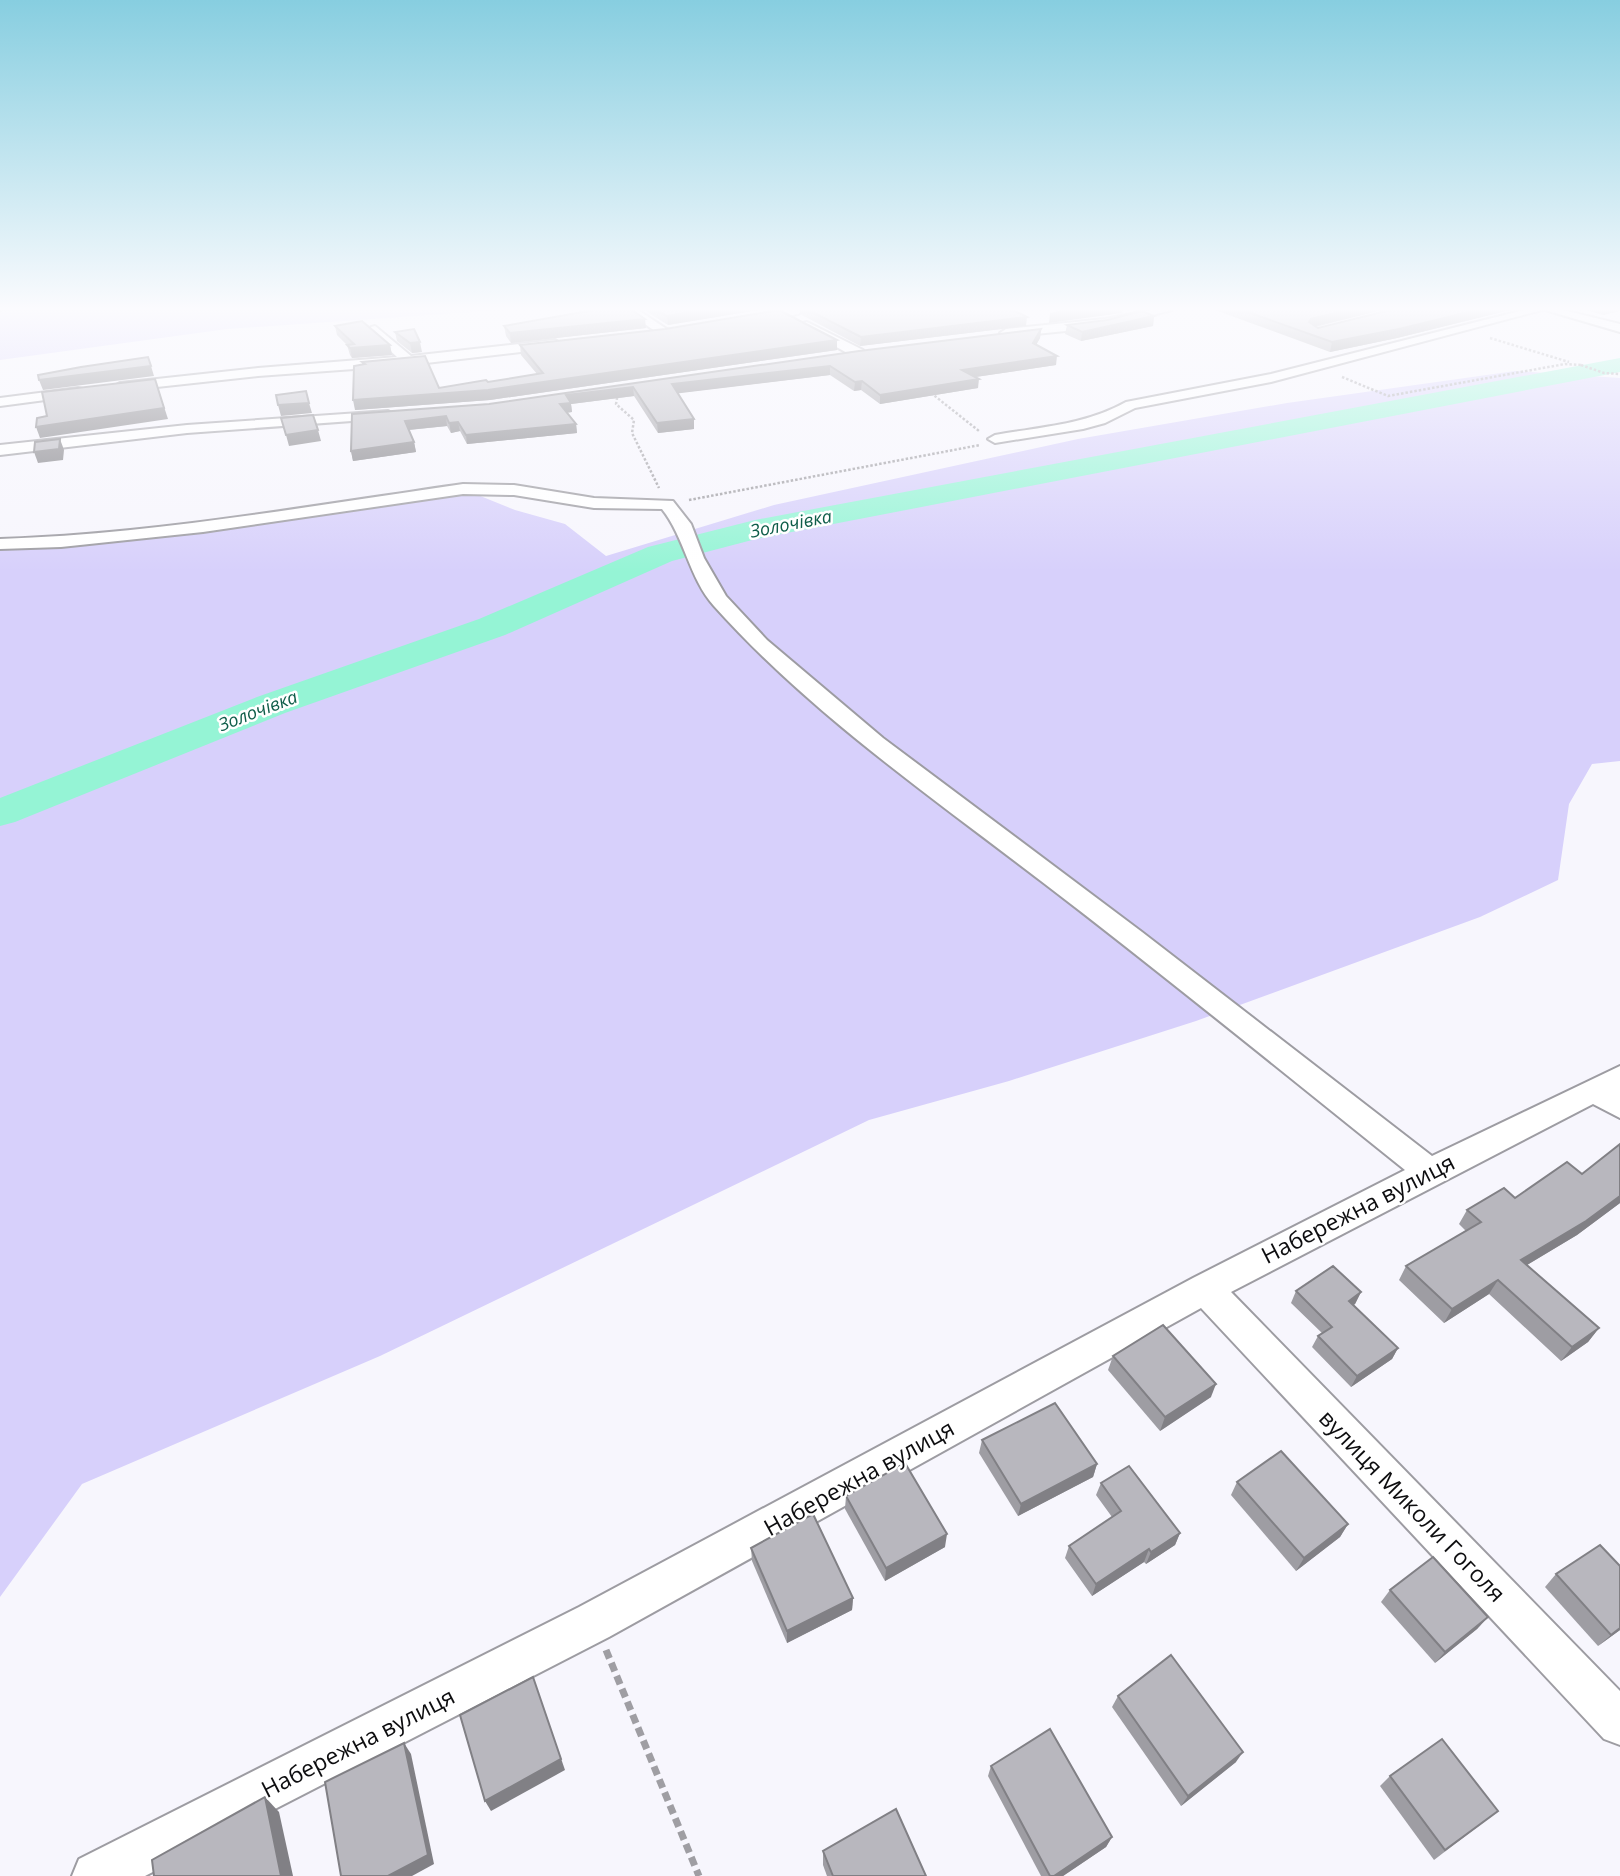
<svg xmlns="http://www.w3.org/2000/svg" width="1620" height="1876" viewBox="0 0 1620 1876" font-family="'Open Sans',sans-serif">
<rect width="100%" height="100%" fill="#f7f6fd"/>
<g fill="#d7d0fb">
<path d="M0,310H501L227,329L0,360Z"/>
<path d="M1515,371L1620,378V761L1592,764L1569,804L1558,880L1480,917L1196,1021L1009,1081L869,1120L380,1356L82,1484L0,1597V544L61,542L463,489L515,510L565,524L606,556L774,505L1078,439L1287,403Z"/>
</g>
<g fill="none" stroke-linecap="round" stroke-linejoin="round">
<path fill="#95f4d5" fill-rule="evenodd" d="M1620,358V372L756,539L672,561L505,635L285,713L15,822L0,826V798L257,697L479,619L648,547L755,520Z"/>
<g stroke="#9d9ca2" stroke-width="4">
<g id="street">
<path d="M624,310H638L671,332L669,335H661Z"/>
<path d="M781,310H804L798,314L749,323L743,319Z"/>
<path d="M1151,310H1172L1105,327L1006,337L1000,333L1006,329L1105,319Z"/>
<path d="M1524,310H1542L1271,382L1135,408L1105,423L1083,429L995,443L988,439L995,435C1040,427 1085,425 1126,402L1271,374Z"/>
<path d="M1545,310H1563L1620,324V332Z"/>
<path d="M807,322L863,350L864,353L863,356H853L803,329V323Z"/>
<path d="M375,326L411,356L555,340L561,344L555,348L409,365L258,376L120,391L113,387L120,383L258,368L397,357L371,333V327Z"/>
<path d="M78,388L83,389V395L0,406V398Z"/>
<path d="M388,411L395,415L393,418L187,433L0,455V445L187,425Z"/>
<path d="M463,484L514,485L594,498L673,501L691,524L704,558L726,596L767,640L883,738L1142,932L1432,1156L1620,1066V1118L1593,1104L1231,1292L1620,1691V1745L1604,1739L1201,1308L609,1637L145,1876H72L79,1859L579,1607L1193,1278L1405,1170C1284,1073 1164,975 1041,881C929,795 809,712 714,606C689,578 685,538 662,509L594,508L514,495L463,494L203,532L61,547L0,549V539C155,534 309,506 463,484Z"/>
</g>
</g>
<g stroke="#9f9ea3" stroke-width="2.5" stroke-dasharray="2.5 2" stroke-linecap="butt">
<path d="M0,311L6,310"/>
<path d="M1490,338L1569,362"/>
<path d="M1581,365L1604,373L1620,374"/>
<path d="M1342,377L1388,396L1565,364L1583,365"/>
<path d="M618,393L616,404L634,420L632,433L659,488"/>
<path d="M931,393L979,431"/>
<path d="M689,500L980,445"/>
</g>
<path stroke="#9f9ea3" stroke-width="7" stroke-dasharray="9 5" stroke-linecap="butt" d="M606,1650L699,1876"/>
<use href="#street" fill="#fff" fill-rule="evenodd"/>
</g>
<g fill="#9e9da3">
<path d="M644,310H758L668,325Z"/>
<path d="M800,310H1013L1026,326L860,346L800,314Z"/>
<path d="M1215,310H1382L1316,327L1318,328L1390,310H1510L1397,338L1330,352Z"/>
<path d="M1586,310H1620L1603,315Z"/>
<path d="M1154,316L1153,326L1081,341L1065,334L1067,325Z"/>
<path d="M335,326L390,345L392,355L352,358L350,355L347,345L337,335Z"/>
<path d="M504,326L646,328L511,343L506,336Z"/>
<path d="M1041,329L1040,338L1036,345L1056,365L975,377L978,388L880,404L861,390L854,391L830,375L677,393L694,429L658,433L634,396L571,404L572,412L567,413L576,424L577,433L467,444L460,431L451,433L447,426L409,430L414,442L416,452L353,461L351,451L352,414L489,404Z"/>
<path d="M395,332L422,352L412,353L397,341Z"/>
<path d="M520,345L837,350L490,400L355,410L363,365L362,362L439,388L488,382L537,374L521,355Z"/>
<path d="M1620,1144V1203L1577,1235L1527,1265L1599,1328L1588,1342L1561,1361L1489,1294L1444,1323L1399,1280L1406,1266L1466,1231L1459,1224L1467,1210L1515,1198L1582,1174Z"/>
<path d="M1296,1291L1361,1292L1355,1304L1353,1305L1398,1348L1392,1359L1351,1387L1312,1347L1318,1336L1322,1333L1291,1303Z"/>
<path d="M1113,1356L1211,1397L1160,1431L1108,1370Z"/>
<path d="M982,1440L1097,1464L1093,1477L1018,1516L979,1453Z"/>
<path d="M1237,1482L1348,1524L1340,1537L1296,1571L1231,1495Z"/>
<path d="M1101,1483L1180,1533L1175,1545L1146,1564L1144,1562L1092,1596L1065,1558L1069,1546L1112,1517L1096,1495Z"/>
<path d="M846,1496L945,1547L885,1581L845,1509Z"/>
<path d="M751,1548L853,1598L852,1610L787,1643L752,1561Z"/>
<path d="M1556,1574L1620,1630L1598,1646L1545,1587Z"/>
<path d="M1390,1590L1488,1617L1477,1629L1435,1663L1381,1602Z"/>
<path d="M1118,1696L1236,1762L1181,1806L1112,1707Z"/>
<path d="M991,1766L1112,1837L1106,1847L1063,1876H1041L988,1776Z"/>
<path d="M1390,1776L1498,1811L1434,1860L1380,1786Z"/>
<path d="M823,1851L926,1876H827L823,1865Z"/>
</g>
<g fill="#818085">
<path d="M705,310H758L668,325L667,316Z"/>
<path d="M1080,310H1123L1122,313L1049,323L1050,314Z"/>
<path d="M1349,310H1382L1308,328L1309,322L1311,319Z"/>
<path d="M1477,310H1510L1397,338L1330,352L1332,342Z"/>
<path d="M1605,310H1620V311L1603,315Z"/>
<path d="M1154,316L1153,326L1081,341L1082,332Z"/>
<path d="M1027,317L1026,326L860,346L861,337Z"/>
<path d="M645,319L646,328L511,343L510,333Z"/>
<path d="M1041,329L1040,338L1032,352L1033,343Z"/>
<path d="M837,340V350L490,400L355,410L353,400Z"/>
<path d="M420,342L422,352L412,353L410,343Z"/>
<path d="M390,345L392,355L352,358L350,348Z"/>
<path d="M1057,356L1056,365L962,379V370Z"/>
<path d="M151,366L154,376L43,390L39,380Z"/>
<path d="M830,366V375L673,394L672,384Z"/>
<path d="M155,379L168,419L40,438L36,427Z"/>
<path d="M979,379L978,388L880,404V395Z"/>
<path d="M862,381L861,390L854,391L855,382Z"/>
<path d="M633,387L634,396L571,404L572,412L561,413L560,404L566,395Z"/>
<path d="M309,403L312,413L281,416L278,405Z"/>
<path d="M446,416L447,426L407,430L405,421Z"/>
<path d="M694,419V429L658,433L657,423Z"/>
<path d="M458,422L460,431L451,433L449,423Z"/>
<path d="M576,424L577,433L467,444L466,435Z"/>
<path d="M318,430L321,441L289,446L286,435Z"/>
<path d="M60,439L64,450L63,460L38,463L34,452Z"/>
<path d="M414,442L416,452L353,461L351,451Z"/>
<path d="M1620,1196V1203L1577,1235L1512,1274L1521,1260Z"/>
<path d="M1498,1280L1489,1294L1444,1323L1452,1309Z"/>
<path d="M1361,1292L1355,1304L1343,1312L1349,1301Z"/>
<path d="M1599,1328L1588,1342L1561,1361L1572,1347Z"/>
<path d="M1398,1348L1392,1359L1351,1387L1357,1376Z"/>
<path d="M1216,1384L1211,1397L1160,1431L1165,1417Z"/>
<path d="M1097,1464L1093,1477L1018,1516L1021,1504Z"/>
<path d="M1348,1524L1340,1537L1296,1571L1304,1558Z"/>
<path d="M1180,1533L1175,1545L1146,1564L1151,1552Z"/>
<path d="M947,1534L945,1547L885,1581L886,1568Z"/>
<path d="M1149,1549L1144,1562L1092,1596L1096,1584Z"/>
<path d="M853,1598L852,1610L787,1643V1631Z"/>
<path d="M1488,1617L1477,1629L1435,1663L1445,1652Z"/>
<path d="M1620,1628V1630L1598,1646L1611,1635Z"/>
<path d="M533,1677L565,1770L491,1811L485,1801Z"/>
<path d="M404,1743L411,1754L434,1864L412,1876H388Z"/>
<path d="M1243,1752L1236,1762L1181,1806L1188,1796Z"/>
<path d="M265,1797L279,1812L293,1876H281Z"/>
<path d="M1112,1837L1106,1847L1063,1876H1054Z"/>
</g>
<g fill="#b8b7be" stroke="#818085" stroke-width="2">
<path d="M594,310H632L645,319L510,333L504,326Z"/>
<path d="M656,310H705L667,316Z"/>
<path d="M779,310L837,340L488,390L353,400L354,366L365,364L362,362L425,356L439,388L486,380L488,382L543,373L520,345L665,329Z"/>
<path d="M808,310H1013L1027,317L861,337Z"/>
<path d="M1069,310H1080L1050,314Z"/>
<path d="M1242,310H1349L1311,319L1309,322L1318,328L1390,310H1477L1399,329L1332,342Z"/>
<path d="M1142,311L1154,316L1082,332L1067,325L1107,320Z"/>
<path d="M362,321L390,345L350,348L347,345L354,344L335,326Z"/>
<path d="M414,329L420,342L410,343L395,332Z"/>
<path d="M1041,329L1033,343L1057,356L962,370L979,379L880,395L862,381L855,382L830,366L672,384L694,419L657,423L633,387L566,395L571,403L560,404L576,424L466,435L458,422L449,423L446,416L405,421L414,442L351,451L352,414L489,404L859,351Z"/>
<path d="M148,357L151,366L39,380L38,375L81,367Z"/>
<path d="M155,379L164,408L36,427L37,418L47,416L42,392Z"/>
<path d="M306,391L309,403L278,405L276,395Z"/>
<path d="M313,415L318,430L286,435L281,418Z"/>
<path d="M60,439L59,449L34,452L35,442Z"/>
<path d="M1620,1144V1196L1586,1221L1521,1260L1599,1328L1572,1347L1498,1280L1452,1309L1406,1266L1481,1222L1467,1210L1504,1188L1515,1198L1567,1162L1582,1174Z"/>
<path d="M1333,1266L1361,1292L1349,1301L1398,1348L1357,1376L1318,1336L1332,1327L1296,1291Z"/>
<path d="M1163,1325L1216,1384L1165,1417L1113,1356Z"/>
<path d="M1055,1403L1097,1464L1021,1504L982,1440Z"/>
<path d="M1281,1451L1348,1524L1304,1558L1237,1482Z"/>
<path d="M905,1463L947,1534L886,1568L846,1496Z"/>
<path d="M1129,1466L1180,1533L1151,1552L1149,1549L1096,1584L1069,1546L1121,1511L1101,1483Z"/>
<path d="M813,1514L853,1598L787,1631L751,1548Z"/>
<path d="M1600,1545L1620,1566V1628L1611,1635L1556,1574Z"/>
<path d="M1433,1557L1488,1617L1445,1652L1390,1590Z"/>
<path d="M1171,1655L1243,1752L1188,1796L1118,1696Z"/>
<path d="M533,1677L561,1759L485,1801L460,1715Z"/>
<path d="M1050,1729L1112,1837L1054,1876H1050L991,1766Z"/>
<path d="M1442,1739L1498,1811L1445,1850L1390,1776Z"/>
<path d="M404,1743L428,1855L388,1876H341L325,1782Z"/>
<path d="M265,1797L281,1876H154L152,1860Z"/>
<path d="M896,1809L926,1876H833L823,1851Z"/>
</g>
<linearGradient id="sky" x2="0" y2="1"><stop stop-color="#87cee0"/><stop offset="0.54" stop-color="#fbfbfe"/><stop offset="1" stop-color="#fbfbfe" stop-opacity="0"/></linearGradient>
<rect width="1620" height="572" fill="url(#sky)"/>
<g text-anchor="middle" stroke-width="5" stroke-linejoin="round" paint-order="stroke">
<g font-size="18" font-style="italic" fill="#0e5d49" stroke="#fff">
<text transform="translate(791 524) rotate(-11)" y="6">Золочівка</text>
<text transform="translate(258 711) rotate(-21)" y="6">Золочівка</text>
</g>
<g font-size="23" fill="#0d0d0f" stroke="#fff">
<text transform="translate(1358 1209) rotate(-27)" y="8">Набережна вулиця</text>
<text transform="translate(859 1478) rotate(-29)" y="8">Набережна вулиця</text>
<text transform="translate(1412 1506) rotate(46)" y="8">вулиця Миколи Гоголя</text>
<text transform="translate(358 1743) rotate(-27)" y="8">Набережна вулиця</text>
</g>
</g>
</svg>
